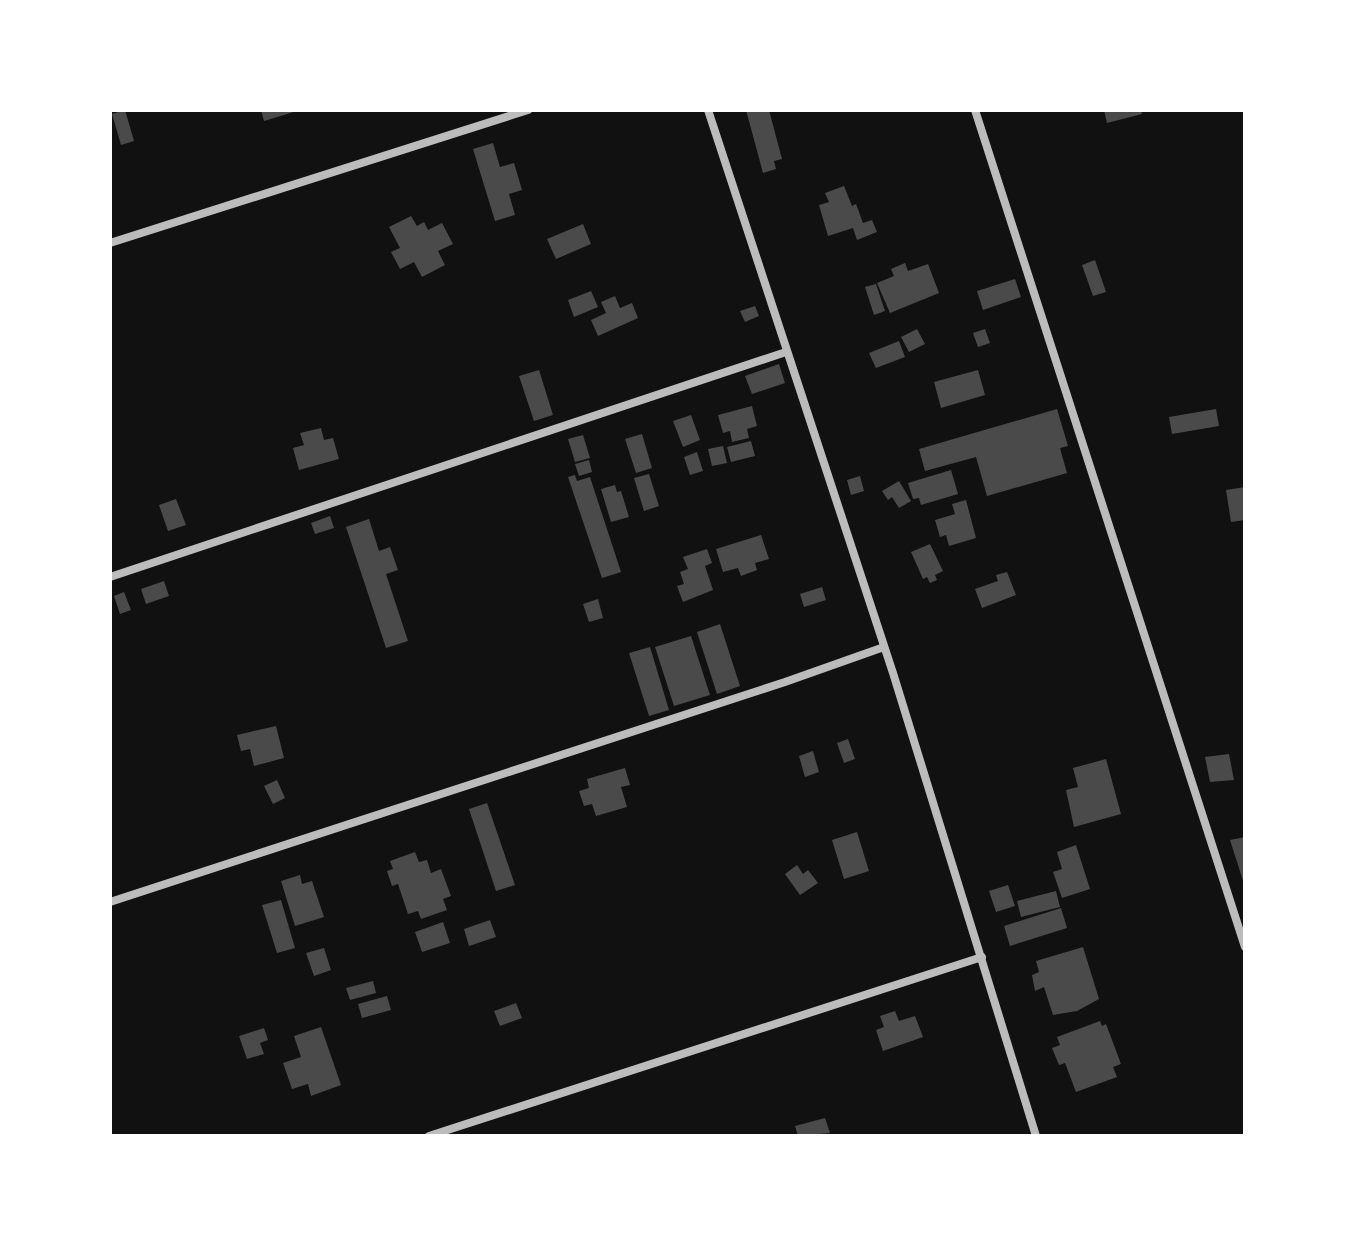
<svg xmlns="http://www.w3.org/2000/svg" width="1355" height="1246" viewBox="0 0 1355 1246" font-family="'Fira Sans',sans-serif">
<rect width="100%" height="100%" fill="#111"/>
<g fill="#4a4a4a">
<path d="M125,110L134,141L121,145L112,114Z"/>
<path d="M261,110H297V111L264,121Z"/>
<path d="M746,110H769L782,159L774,161L776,169L763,173Z"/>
<path d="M1104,110H1141L1142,114L1107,123Z"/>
<path d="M493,143L500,167L514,163L522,190L509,194L515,215L495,221L473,149Z"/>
<path d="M844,186L852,206L856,204L863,223L872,220L877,232L857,240L853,228L828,236L819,205L829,202L825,193Z"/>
<path d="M411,216L417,226L424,222L428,230L442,223L453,244L438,251L445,265L422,277L414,262L400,269L391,252L400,248L389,227Z"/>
<path d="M583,224L591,244L556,259L547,239Z"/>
<path d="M1095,260L1106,292L1093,296L1082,265Z"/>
<path d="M905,263L908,271L928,264L939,293L890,313L877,283L894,276L891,269Z"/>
<path d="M1015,279L1021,297L983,310L977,291Z"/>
<path d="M876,284L885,311L874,315L865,287Z"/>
<path d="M591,291L598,307L574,317L568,300Z"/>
<path d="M615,296L620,308L632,303L638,318L598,336L591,320L606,313L601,302Z"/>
<path d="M755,306L759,316L745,322L740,311Z"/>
<path d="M917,329L925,344L909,352L901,337Z"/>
<path d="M985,329L990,343L978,347L973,333Z"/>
<path d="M899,341L905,357L876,368L869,353Z"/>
<path d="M779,364L785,383L752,394L745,376Z"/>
<path d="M539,370L553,415L534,421L519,376Z"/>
<path d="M978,370L985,395L941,408L934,382Z"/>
<path d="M752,406L757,426L747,429L749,438L732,442L730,431L723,433L718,415Z"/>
<path d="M1057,409L1068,446L1060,448L1067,473L987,496L976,457L925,471L919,449Z"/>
<path d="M1216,409L1219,426L1172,434L1169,417Z"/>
<path d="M691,415L700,440L683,447L673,421Z"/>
<path d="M321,428L324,440L333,438L339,459L299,470L293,448L304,445L300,433Z"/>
<path d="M642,434L652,468L636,473L625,439Z"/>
<path d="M583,435L590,458L575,462L568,439Z"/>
<path d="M751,441L755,456L731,462L727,447Z"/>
<path d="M723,446L727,463L712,466L708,449Z"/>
<path d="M697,452L703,471L690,475L684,457Z"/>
<path d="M589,460L592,472L579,476L575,464Z"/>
<path d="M951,470L958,494L921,505L919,498L913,499L908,483Z"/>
<path d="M649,474L659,506L644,511L634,478Z"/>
<path d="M575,475L577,481L590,477L621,572L602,578L568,477Z"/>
<path d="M860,476L864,491L851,495L847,480Z"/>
<path d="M899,481L911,501L899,508L892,497L888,500L882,491Z"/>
<path d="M615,485L617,492L621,491L629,517L611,522L601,489Z"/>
<path d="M1245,487V520L1231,522L1226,490Z"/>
<path d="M176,499L186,525L168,531L159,505Z"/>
<path d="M966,500L976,538L949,546L946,535L940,537L935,520L955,514L952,504Z"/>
<path d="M330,516L334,528L315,534L311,523Z"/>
<path d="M369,519L379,551L390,547L398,570L386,574L408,641L386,648L346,527Z"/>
<path d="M761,535L769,559L755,563L757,570L741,576L738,568L723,572L716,549Z"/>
<path d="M930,544L943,571L935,575L937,580L930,583L927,577L923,579L911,552Z"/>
<path d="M707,549L712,563L705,566L713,590L683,602L677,586L684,584L680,572L688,569L683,557Z"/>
<path d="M1007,572L1016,595L982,608L975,589L998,581L996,575Z"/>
<path d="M164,581L169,596L146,604L141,589Z"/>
<path d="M822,587L826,600L804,607L800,594Z"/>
<path d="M124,592L131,610L120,614L114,596Z"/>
<path d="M598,599L603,618L589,622L583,604Z"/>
<path d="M720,624L740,686L717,694L697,632Z"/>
<path d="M691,636L710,695L674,706L655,647Z"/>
<path d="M650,647L669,710L649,716L629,653Z"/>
<path d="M276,726L284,758L254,766L250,749L241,751L237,735Z"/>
<path d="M848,739L855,759L844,763L837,743Z"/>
<path d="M813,751L819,772L805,777L799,756Z"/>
<path d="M1229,754L1234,780L1210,782L1205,757Z"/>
<path d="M1106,759L1121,814L1074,827L1066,790L1078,787L1073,768Z"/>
<path d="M625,768L630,785L621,787L627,807L596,816L592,804L584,806L579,791L589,788L587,779Z"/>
<path d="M277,780L285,798L273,804L264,786Z"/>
<path d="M487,803L515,885L496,891L469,809Z"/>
<path d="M857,832L869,871L844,879L832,840Z"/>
<path d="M1245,837V884H1244L1230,840Z"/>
<path d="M1076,845L1090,889L1062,898L1053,872L1062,869L1057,852Z"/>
<path d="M415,852L419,862L427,860L431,873L441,869L451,896L443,899L447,910L421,919L418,911L408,914L398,884L392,886L387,871L393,869L390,861Z"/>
<path d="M797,865L803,874L808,870L818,883L800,895L785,874Z"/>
<path d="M300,875L302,884L312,881L324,917L295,926L281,881Z"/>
<path d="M1008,885L1015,906L996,912L989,891Z"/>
<path d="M1056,891L1060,907L1021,917L1017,901Z"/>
<path d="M281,900L295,948L277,953L262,905Z"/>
<path d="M1061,908L1067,928L1010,946L1004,926Z"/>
<path d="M490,920L496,937L469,946L464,929Z"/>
<path d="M443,922L450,943L422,952L415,932Z"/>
<path d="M1083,947L1099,999L1077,1011L1053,1015L1044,987L1035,991L1032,975L1039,972L1036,961Z"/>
<path d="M324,948L331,970L314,976L306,953Z"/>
<path d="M373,981L376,993L350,1000L346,988Z"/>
<path d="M387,996L391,1010L362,1018L358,1004Z"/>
<path d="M516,1003L522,1018L500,1026L494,1011Z"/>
<path d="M895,1011L899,1021L915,1016L923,1037L883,1051L876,1030L884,1027L880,1016Z"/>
<path d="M1100,1021L1102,1026L1106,1024L1121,1064L1113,1067L1117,1077L1076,1092L1065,1063L1059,1065L1052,1048L1060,1045L1057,1037Z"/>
<path d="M321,1027L341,1085L311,1096L308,1084L292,1089L283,1063L301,1057L294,1036Z"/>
<path d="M264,1028L268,1040L260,1043L264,1054L247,1059L239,1036Z"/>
<path d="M825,1118L830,1133L798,1136L795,1126Z"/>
</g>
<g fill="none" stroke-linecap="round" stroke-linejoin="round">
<g stroke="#bcbcbc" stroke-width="8">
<path d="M708,110L893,673L1036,1136"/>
<path d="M975,110L1245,947"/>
<path d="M110,243L528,110"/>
<path d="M110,577L786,352"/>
<path d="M110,902L785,682L884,647"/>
<path d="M429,1136L982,957"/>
</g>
</g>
<rect width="1355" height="1246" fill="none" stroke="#ffffff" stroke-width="224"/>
</svg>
